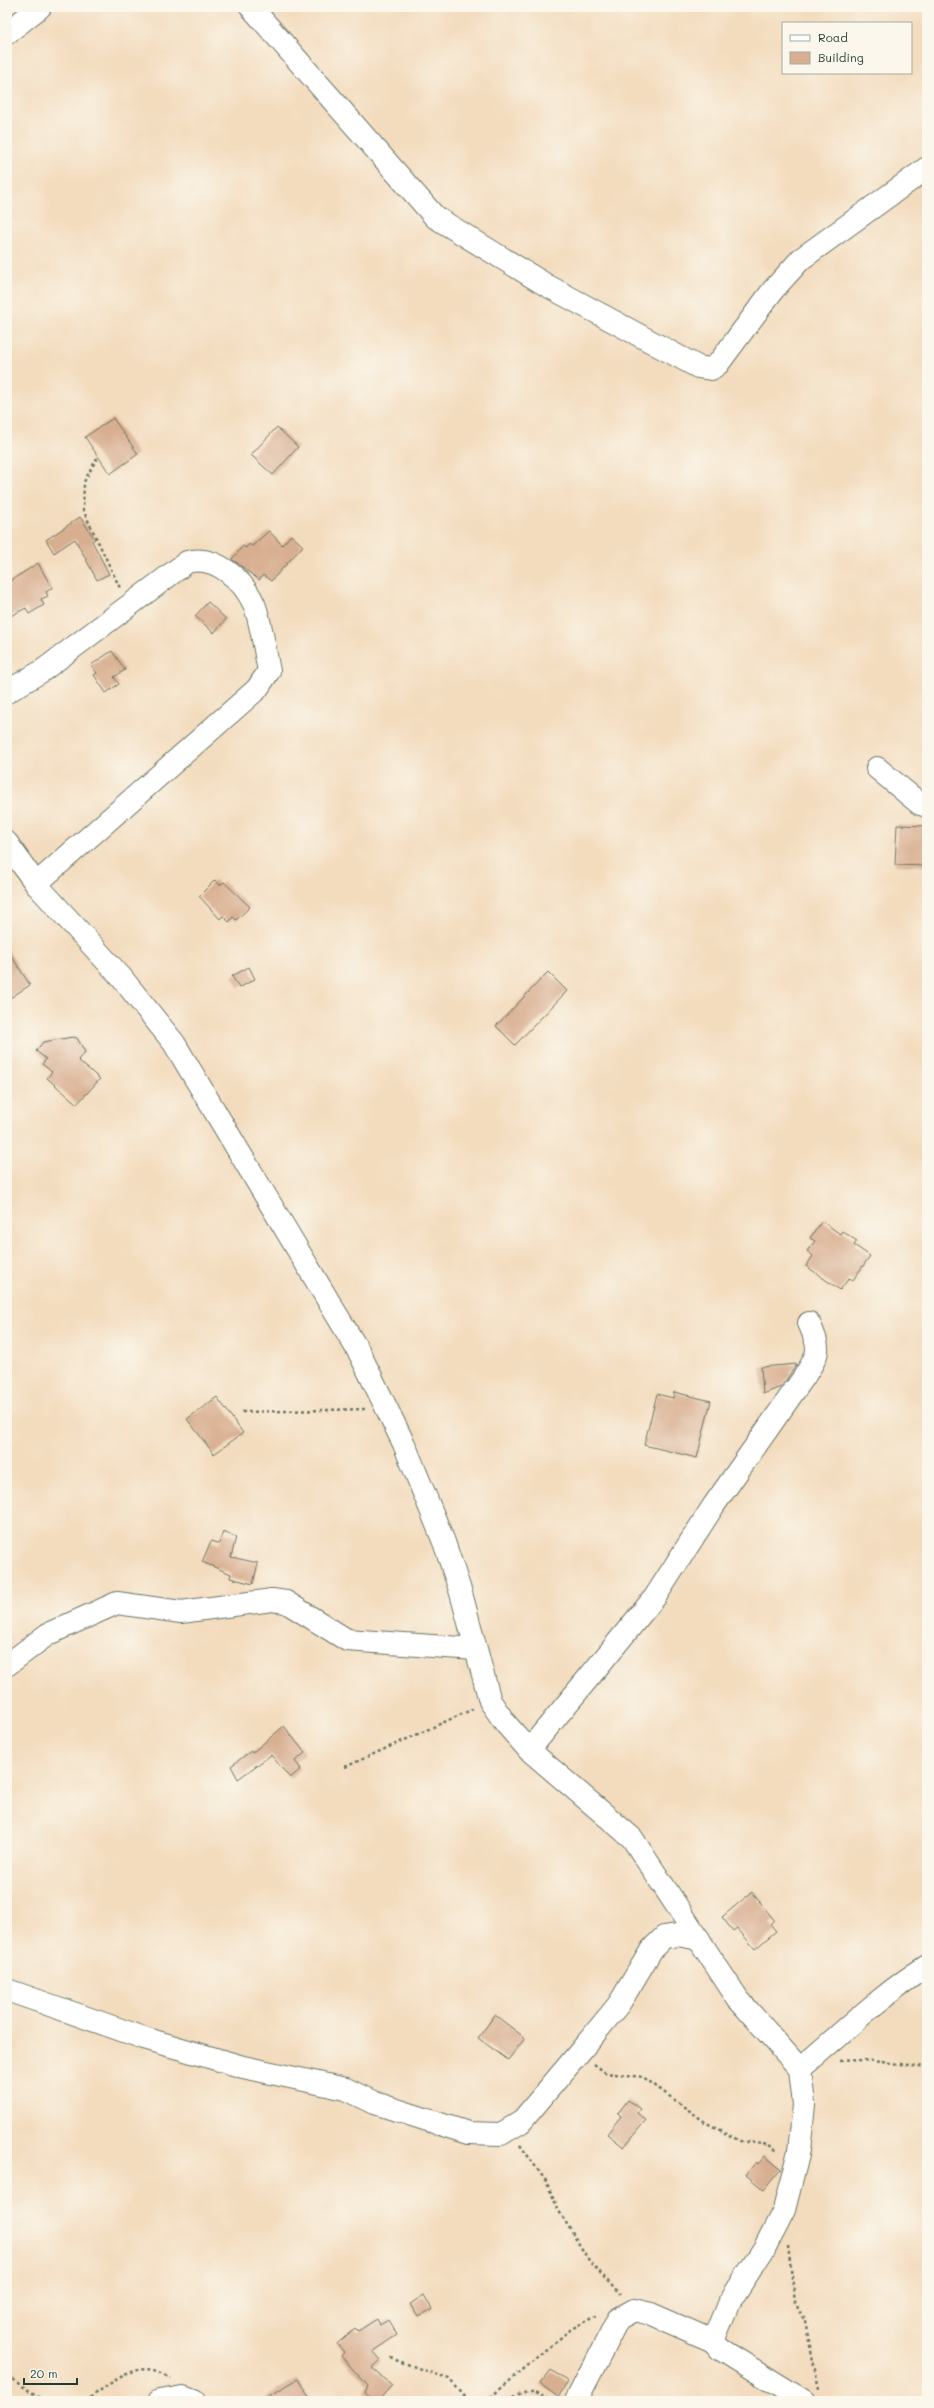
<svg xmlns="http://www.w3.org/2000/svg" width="934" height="2408" viewBox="0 0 934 2408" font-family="Mali,sans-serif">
<rect width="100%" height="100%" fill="#fbf7ec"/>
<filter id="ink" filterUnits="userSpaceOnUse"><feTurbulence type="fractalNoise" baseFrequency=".025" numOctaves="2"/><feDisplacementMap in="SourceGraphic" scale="8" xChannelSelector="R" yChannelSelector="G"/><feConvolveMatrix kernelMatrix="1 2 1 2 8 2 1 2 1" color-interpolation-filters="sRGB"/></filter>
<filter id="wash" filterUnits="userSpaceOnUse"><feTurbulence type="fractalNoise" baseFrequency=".012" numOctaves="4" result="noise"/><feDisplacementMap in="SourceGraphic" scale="16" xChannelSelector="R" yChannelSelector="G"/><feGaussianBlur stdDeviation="0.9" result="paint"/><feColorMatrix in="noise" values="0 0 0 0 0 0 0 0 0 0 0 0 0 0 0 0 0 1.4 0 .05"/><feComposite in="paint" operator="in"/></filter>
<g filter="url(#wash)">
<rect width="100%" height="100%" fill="#f3dcbe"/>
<g id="blocks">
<g fill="#d8ae90">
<path d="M113,418L138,454L110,474L85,437Z"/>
<path d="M277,427L298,447L273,475L251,455Z"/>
<path d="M80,517L95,539L92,541L109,574L97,580L75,539L54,553L46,540Z"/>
<path d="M269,531L282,545L291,535L303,546L271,581L263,575L259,580L232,559L243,546L246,548L249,544L252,546Z"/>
<path d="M38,563L52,588L46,592L48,596L41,599L44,605L29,614L26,608L7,618V583Z"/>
<path d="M208,602L226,619L214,633L195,616Z"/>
<path d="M112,651L125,670L114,677L119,684L106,693L94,675L97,673L91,665Z"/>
<path d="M897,825L927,826V866L895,865Z"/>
<path d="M215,880L220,885L224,882L250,907L236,920L233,917L229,922L223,916L220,919L199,896Z"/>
<path d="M7,949L30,985L7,1000Z"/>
<path d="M249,967L255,979L239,988L232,976Z"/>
<path d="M548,972L567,991L515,1045L496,1026Z"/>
<path d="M73,1037L77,1038L85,1052L78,1060L100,1079L77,1104L47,1078L52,1072L42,1064L46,1059L36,1051L43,1042Z"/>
<path d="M822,1221L840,1234L842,1231L857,1241L854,1245L870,1256L853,1280L849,1278L840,1290L806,1266L813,1256L807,1251L815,1241L810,1238Z"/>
<path d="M797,1364L781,1387L763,1394L761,1367Z"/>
<path d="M674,1392L711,1401L697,1458L644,1445L657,1394L673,1398Z"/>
<path d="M217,1397L243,1433L214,1454L187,1419Z"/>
<path d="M223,1532L236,1537L231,1557L258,1563L253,1584L230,1578L231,1574L202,1562L211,1541L219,1544Z"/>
<path d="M284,1726L305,1753L295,1761L301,1769L290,1778L271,1755L238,1779L231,1766L251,1751L252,1753Z"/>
<path d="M752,1892L774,1920L770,1924L776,1931L755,1949L737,1928L733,1931L722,1917Z"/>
<path d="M495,2015L525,2038L508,2060L478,2038Z"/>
<path d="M628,2100L640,2109L637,2113L646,2120L624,2147L607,2134L621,2116L618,2113Z"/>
<path d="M765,2156L781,2169L764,2190L746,2175L756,2162L758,2164Z"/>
<path d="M424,2295L432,2309L418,2317L410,2304Z"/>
<path d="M377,2319L380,2325L388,2320L397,2335L373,2351L381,2360L372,2368L392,2385L378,2401H374L365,2393L368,2386L341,2356L344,2352L337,2344L355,2328L358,2331Z"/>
<path d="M551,2370L568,2382L558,2397L540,2384Z"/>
<path d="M298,2379L311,2401H260Z"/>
</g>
</g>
</g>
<g filter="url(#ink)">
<use href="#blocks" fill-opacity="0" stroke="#697564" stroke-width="1"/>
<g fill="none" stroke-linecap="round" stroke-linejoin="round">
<g stroke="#697564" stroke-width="24">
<g id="minor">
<path d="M251,7L435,217L546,285L698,367L711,369L718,364L773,290L801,259L927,168"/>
<path d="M7,33L40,7"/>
<path d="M7,692L42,671L187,562C215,554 243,580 254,604C261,621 265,652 269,671L257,689L36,884"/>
<path d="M877,768L920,804L927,806"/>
<path d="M7,843L36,884L121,977L174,1043L359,1352L404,1444L444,1542L461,1593L490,1701L506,1724L529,1750L632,1838L738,1999L800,2069L804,2105L799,2151L784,2210L765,2247L728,2304L713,2341L720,2349L804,2401"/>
<path d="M7,1665L48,1634L117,1603L181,1612L272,1600L286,1602L347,1640L475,1649"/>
<path d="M529,1750L655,1597L714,1505L804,1377C820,1351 821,1351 809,1323"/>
<path d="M7,1990L144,2038L243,2067L346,2089L375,2103L468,2133L501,2134L521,2122L578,2054L619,2004L652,1949L664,1937L678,1935L699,1939"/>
<path d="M800,2069C841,2034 881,1995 927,1966"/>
<path d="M159,2401L183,2397L194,2401"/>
<path d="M576,2401L618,2319L634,2310L651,2314L713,2341"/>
</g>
</g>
<g stroke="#697564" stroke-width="2.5" stroke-dasharray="3 3" stroke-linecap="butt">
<path d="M97,458L84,482L83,510L120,588"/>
<path d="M242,1412L366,1409"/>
<path d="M345,1767L473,1709"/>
<path d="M840,2061L863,2060L927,2067"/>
<path d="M594,2064L606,2073L643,2077L705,2122L740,2141L769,2145L779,2152"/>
<path d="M520,2145L546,2181L559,2211L588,2259L620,2295"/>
<path d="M788,2246L795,2301L805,2322L819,2389"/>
<path d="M390,2358L449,2379L467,2399L473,2401"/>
<path d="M7,2376L45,2401"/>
<path d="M85,2401C110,2385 142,2353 170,2379"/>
<path d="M486,2401L571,2329L597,2316"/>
<path d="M507,2401C527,2391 531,2387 552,2401"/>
</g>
<use href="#minor" stroke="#fff" stroke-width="22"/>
</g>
</g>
<rect width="934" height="2408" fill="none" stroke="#fbf7ec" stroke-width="24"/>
<rect x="782" y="22" width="130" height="52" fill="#fbf7ec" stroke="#a3ada2"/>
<rect x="790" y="35" width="20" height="6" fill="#ffffff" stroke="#a3ada2"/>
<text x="818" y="42" font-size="12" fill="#1f3d34">Road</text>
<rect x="790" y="52" width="20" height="12" fill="#d8ae90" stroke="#a3ada2"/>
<text x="818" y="62" font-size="12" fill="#1f3d34">Building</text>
<path d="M24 2378v6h53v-6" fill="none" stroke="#1f3d34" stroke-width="2"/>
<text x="30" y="2378" font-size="12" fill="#1f3d34" stroke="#fbf7ec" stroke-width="3" paint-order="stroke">20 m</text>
</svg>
